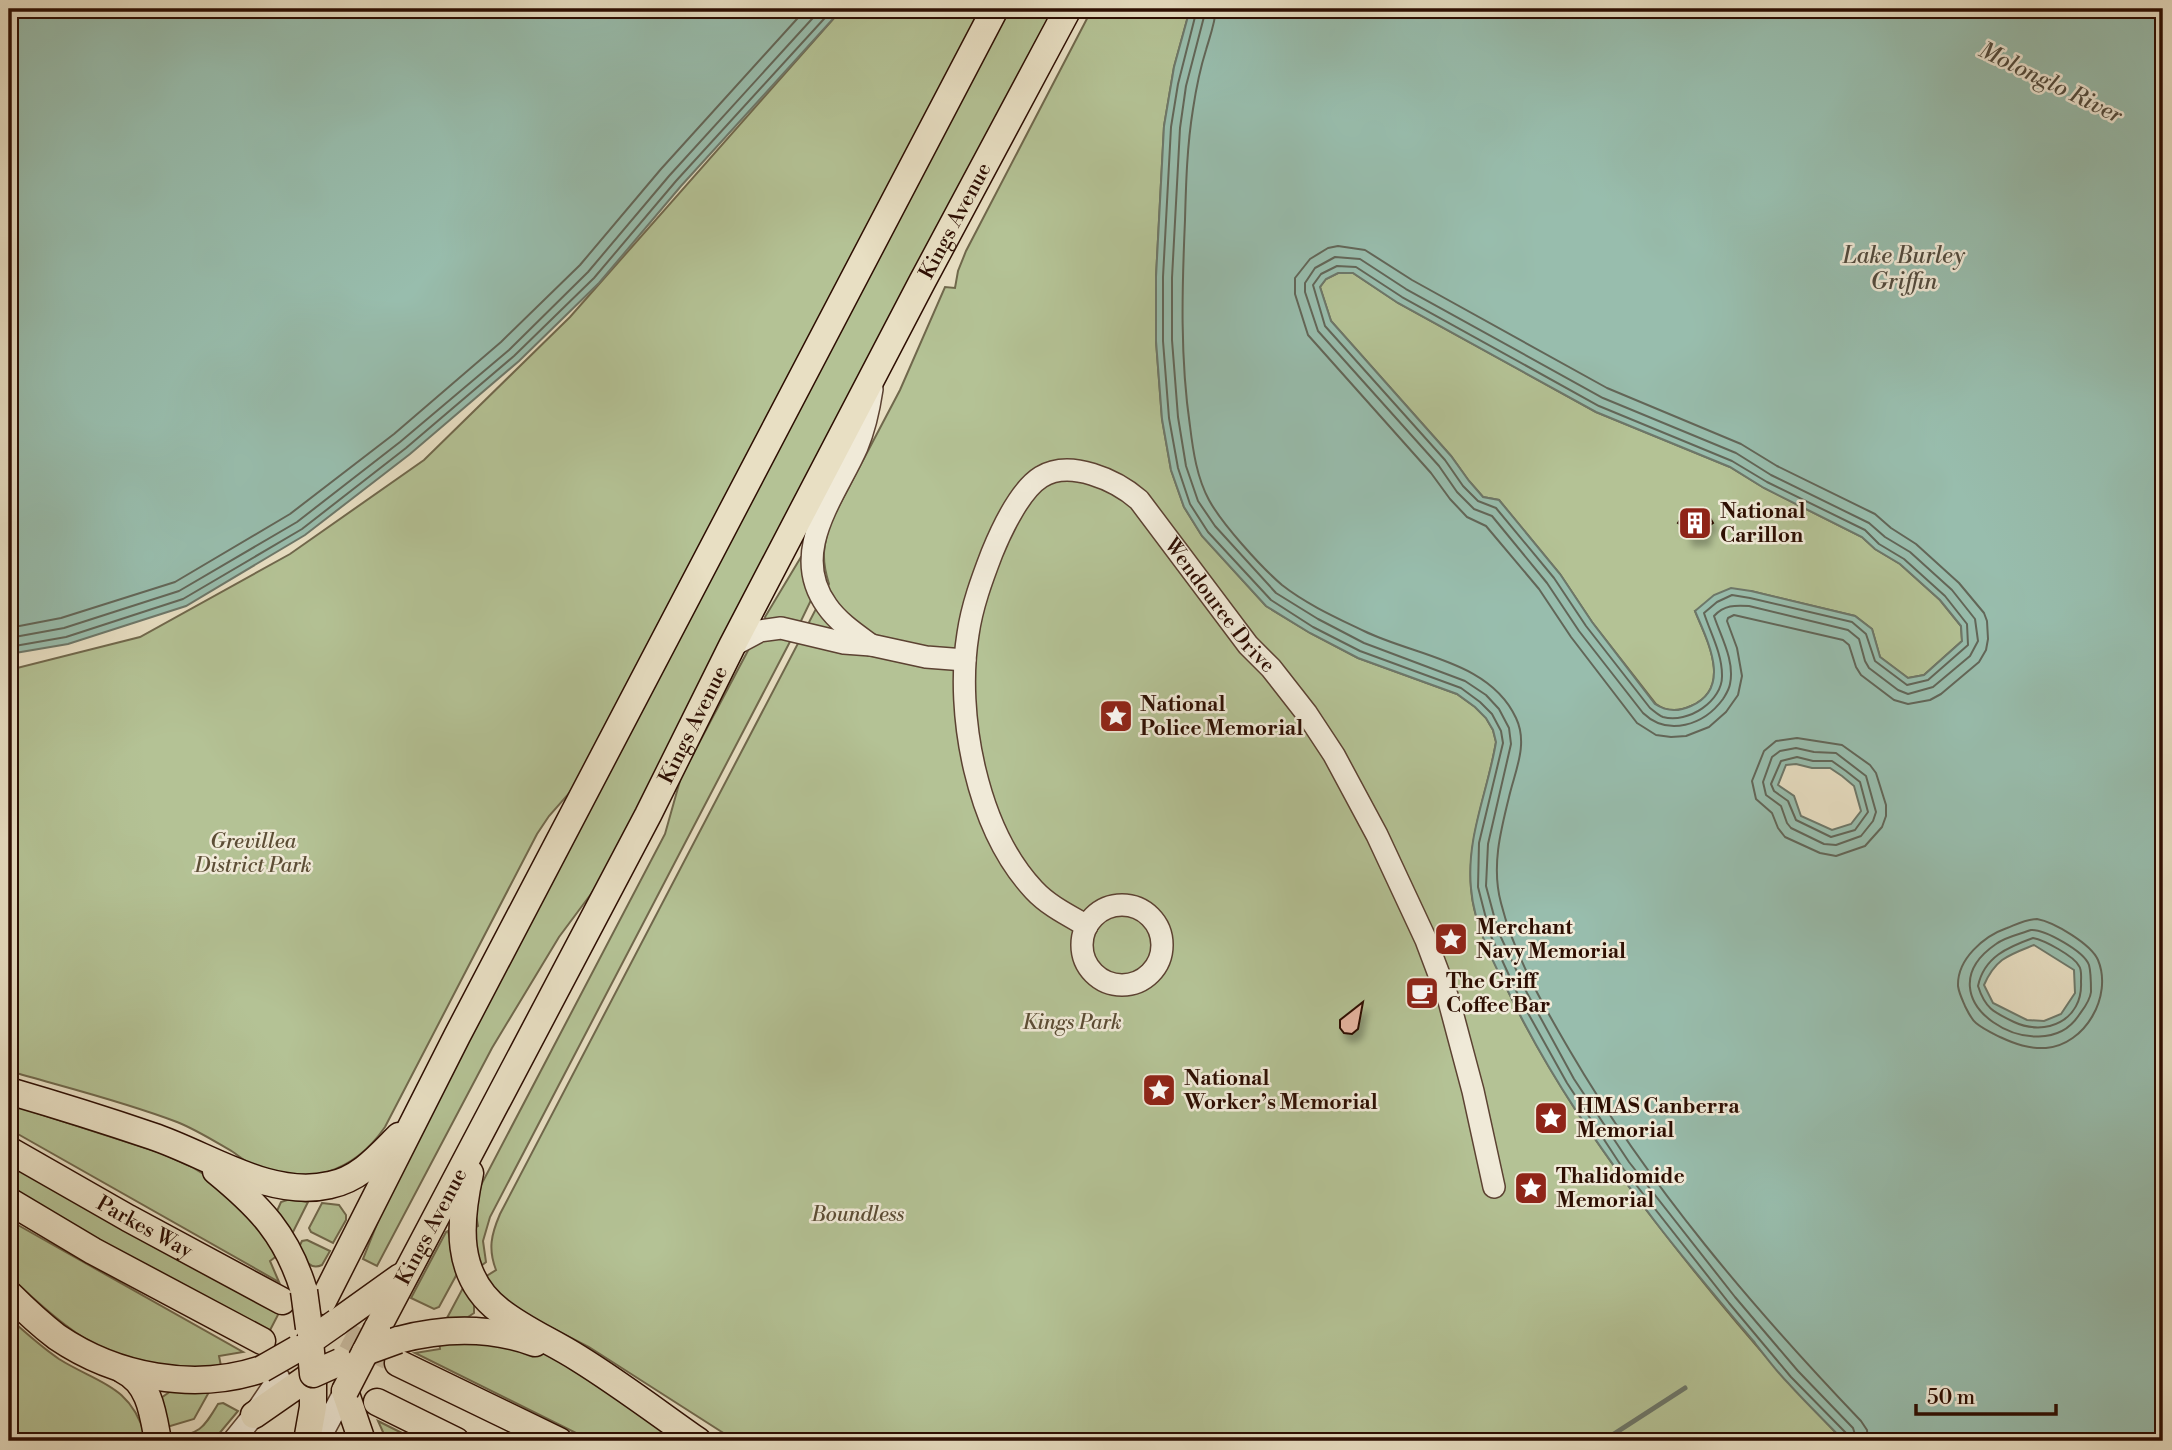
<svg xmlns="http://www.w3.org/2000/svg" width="2172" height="1450" viewBox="0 0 2172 1450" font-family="'Libre Bodoni',serif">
<defs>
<filter id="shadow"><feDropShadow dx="4.5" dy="8" stdDeviation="3.5" flood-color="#0004"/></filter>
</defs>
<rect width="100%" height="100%" fill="#e8dfc3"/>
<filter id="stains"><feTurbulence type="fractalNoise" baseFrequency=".00286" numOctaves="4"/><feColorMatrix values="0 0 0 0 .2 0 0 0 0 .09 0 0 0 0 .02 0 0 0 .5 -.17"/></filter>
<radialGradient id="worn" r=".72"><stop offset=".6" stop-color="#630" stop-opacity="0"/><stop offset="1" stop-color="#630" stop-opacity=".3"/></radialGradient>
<g fill="#b4c295" stroke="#70684c" stroke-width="2">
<path d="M842,9H982L572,790L549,816L537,834L385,1127C354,1172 307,1188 255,1166C247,1163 240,1157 233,1152C214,1141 197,1130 177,1122C122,1101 64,1087 9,1071V670L140,637L290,554L424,460L570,317Z"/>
<path d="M1009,9H1056L605,872L591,894L559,937L492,1048L377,1266L363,1259L381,1214L406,1161Z"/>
<path d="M1092,9H1190L1174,67L1164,126L1156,277V341L1162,419L1171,470L1184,507L1202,536L1266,606L1310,633L1358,658L1457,694L1475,707L1486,718L1493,730L1496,742C1488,791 1467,837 1471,888C1473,922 1492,957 1506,987C1547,1073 1600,1149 1657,1224C1716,1300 1777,1373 1844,1441H736L589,1347L521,1312L499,1295L485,1277L496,1270C488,1249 491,1235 500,1214L829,584C821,559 823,546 831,521L900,390L945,287L955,288L958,271L966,251Z"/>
<path d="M1338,273H1353L1398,303L1596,412L1730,467L1764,488L1862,537L1875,549L1900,564L1940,600L1961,626L1962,641L1924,675L1908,678L1880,657L1872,629L1855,616L1751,591L1695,611C1707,640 1733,688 1691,706C1678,712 1667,712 1656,704L1592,622L1560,574L1499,500L1483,497L1469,481L1451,456L1331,321L1320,287L1326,279Z"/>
<path d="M801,557H803L814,594L800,623L766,620L765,617Z"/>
<path d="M794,634L490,1217L483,1241L486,1262L481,1266L477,1257L474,1228L478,1226L475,1210L481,1185L665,834L681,777L752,643Z"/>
<path d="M9,1104L161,1153L192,1167L213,1180L249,1213L278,1255L270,1261L279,1282L9,1129Z"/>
<path d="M9,1160L280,1311L268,1334L9,1189Z"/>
<path d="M290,1199L308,1202L292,1234L277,1211L281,1202Z"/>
<path d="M322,1203L339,1205L346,1215V1220L333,1243L311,1232L309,1228Z"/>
<path d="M9,1220L243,1352L219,1356L221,1366C171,1370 117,1361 75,1332C51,1316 30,1295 9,1276Z"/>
<path d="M448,1231L458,1272L439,1307L434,1309L411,1298L446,1232Z"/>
<path d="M307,1240L330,1251L322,1265C308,1271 304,1257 299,1247L302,1241Z"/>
<path d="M464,1286L474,1304V1313L468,1317L447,1318Z"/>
<path d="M9,1318C25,1332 41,1347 59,1359C97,1383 130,1384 145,1435L133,1438V1441H9Z"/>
<path d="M439,1339L529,1346L562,1360L682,1441H592L415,1353L440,1349Z"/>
<path d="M171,1391L209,1392L194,1419L167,1427L161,1398Z"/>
<path d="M223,1403L238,1411L213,1441H171L170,1439C200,1432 202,1431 218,1404Z"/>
<path d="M378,1421L418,1441H387Z"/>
</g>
<g fill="#98bdad" stroke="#6d7769" stroke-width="2" fill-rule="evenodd">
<path d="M9,9H842L681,186L599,283L519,361L410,454L305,535L186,606L68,644L9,654Z"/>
<path d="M1190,9H2163V1441H1844C1826,1422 1807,1404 1789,1384C1776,1371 1766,1357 1755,1343C1721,1303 1686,1262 1654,1220C1600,1149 1550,1077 1511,997C1494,964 1474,926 1471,888C1466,837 1488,791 1496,742L1493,730L1486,718L1475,707L1457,694L1358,658L1310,633L1266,606L1202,536L1184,507L1171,470L1162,419L1156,341V277L1164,126L1174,67ZM1338,273H1353L1398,303L1596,412L1730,467L1764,488L1862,537L1875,549L1900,564L1940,600L1961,626L1962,641L1924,675L1908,678L1880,657L1872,629L1855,616L1751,591L1731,588L1714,595L1695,611C1707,640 1733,688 1691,706C1678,712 1667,712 1655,704L1592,622L1560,574L1499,500L1483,497L1469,481L1451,456L1331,321L1320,287L1326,279ZM1796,764L1812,768H1830L1842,776L1854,786L1861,811L1851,824L1832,830L1801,816L1794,796L1778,785L1786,765ZM2034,945L2074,970L2075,993L2061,1014L2044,1021L2027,1020L1993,1003L1984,985C1996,958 2009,955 2034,945Z"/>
</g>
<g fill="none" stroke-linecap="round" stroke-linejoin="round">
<g stroke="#626658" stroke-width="2">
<path d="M1197,9L1178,84L1171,127L1163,277V341L1169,418L1178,468L1190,504L1208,532L1271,600L1313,627L1360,651L1461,688L1480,702L1492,714L1501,731L1503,743L1479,843L1478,887L1490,934L1519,997L1567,1083L1622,1167L1729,1303L1791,1377L1847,1434L1849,1441"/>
<path d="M1206,9L1186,86L1180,128L1172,278V340L1178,417L1186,466L1198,501L1215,526L1276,593L1318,619L1364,643L1465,681L1486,695L1499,709L1509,728L1511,744L1488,844L1486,886L1498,931L1527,993L1574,1079L1629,1162L1735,1297L1798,1371L1853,1428L1857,1441"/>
<path d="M1216,9C1215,23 1210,36 1206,50C1200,69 1196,89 1193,109C1187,146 1186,183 1185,220C1182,289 1180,358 1190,426C1193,451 1197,478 1209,500C1222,524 1261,567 1282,585C1306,604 1337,618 1364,631C1415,656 1490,661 1516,718C1528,743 1516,769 1510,793C1501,829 1491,866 1501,903C1514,955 1543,1005 1570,1051C1649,1186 1753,1308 1861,1421L1867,1430L1868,1441"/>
<path d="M1338,246L1365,250L1412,280L1607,388L1741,444L1777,466L1875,514L1891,528L1916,544L1959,583L1984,613L1987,621L1988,639L1986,650L1979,662L1941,694L1930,700L1908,704L1894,700L1861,675L1856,667L1849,645L1843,640L1734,615L1728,618L1727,621L1737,648L1742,676L1738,695L1726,712L1709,727L1686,736L1671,737L1656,735L1637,723L1571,637L1539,589L1486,526L1467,517L1450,499L1431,473L1308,335L1295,294V278L1310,259L1328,248Z"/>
<path d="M1335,257L1360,259L1406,289L1603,398L1736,453L1771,475L1869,523L1885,537L1910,552L1952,590L1975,619L1978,641L1970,656L1933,687L1908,694L1898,690L1869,668L1865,661L1859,639L1848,630L1749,606C1735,605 1724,605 1714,616C1721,637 1735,661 1730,684C1729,690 1726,694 1723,699C1704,725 1668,737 1643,713L1579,631L1547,583L1492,516L1474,509L1457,492L1439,466L1318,331L1305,292V283L1315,268Z"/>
<path d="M1337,266L1356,267L1402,297L1599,406L1732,461L1767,482L1865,530L1879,544L1904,559L1945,596L1967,624L1968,645L1928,680L1907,685L1875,661L1866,634L1852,622L1750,598L1732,595L1717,602L1704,613C1710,632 1722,653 1722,675C1723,701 1688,724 1663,717C1658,715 1654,711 1650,708L1586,626L1554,578L1496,508L1478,501L1463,486L1445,460L1325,326L1313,285L1321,274Z"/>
<path d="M9,628L61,618L175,582L290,514L394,434L501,342L580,265L661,169L806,9"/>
<path d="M9,638L64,628L179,591L297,522L400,442L509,350L588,272L669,176L821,9"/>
<path d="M9,647L66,637L183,599L302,529L406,448L514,356L594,278L676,181L833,9"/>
<path d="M1797,738L1842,745L1870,765L1876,773L1886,805V816L1882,827L1865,846L1836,856L1820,853L1785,837L1778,828L1772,813L1756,799L1752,781L1764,751L1776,741Z"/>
<path d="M1796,748L1814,752L1836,753L1866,776L1876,812L1873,821L1861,836L1836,845L1824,844L1791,828L1787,823L1781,806L1766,795L1763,782L1772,757L1780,751Z"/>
<path d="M1797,757L1813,761H1832L1846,771L1860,782L1868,812L1855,830L1831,837L1796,820L1788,801L1774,791L1771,784L1781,761Z"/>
<path d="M2037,919C2054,922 2091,944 2098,960C2113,996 2085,1045 2046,1048C2029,1049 2015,1044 2000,1037C1992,1033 1983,1029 1976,1023C1971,1019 1968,1012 1965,1006C1962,999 1959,993 1958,986C1957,959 1984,936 2007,928C2017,924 2026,919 2037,919Z"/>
<path d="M2031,930C2044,929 2084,951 2089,965C2091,972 2091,984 2091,992C2090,1001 2084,1008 2079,1015C2041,1074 1916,999 1996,944C2005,937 2020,934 2031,930Z"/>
<path d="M2033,938C2044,940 2074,956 2079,966C2082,970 2081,977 2081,982C2083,1020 2046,1037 2014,1022C1993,1012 1985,1008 1978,986C1984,957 2008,947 2033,938Z"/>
</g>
<path stroke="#6d7769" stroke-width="5" d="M1603,1441L1685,1388"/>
</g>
<g fill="#e4b49f" stroke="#2d0e02" stroke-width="2" filter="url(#shadow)">
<path d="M1704,508L1713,523L1706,528V537L1688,538L1687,529L1678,523L1687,510L1695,513Z"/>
<path d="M1363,1002L1358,1029L1352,1034L1344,1033L1340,1028V1020Z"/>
</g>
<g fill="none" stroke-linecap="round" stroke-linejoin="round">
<path stroke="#ccc0a6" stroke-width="26" stroke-dasharray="26 13" stroke-linecap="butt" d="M311,1317L389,1357"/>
<g stroke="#5c4232" stroke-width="24">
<g id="minor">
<path d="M871,645C856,634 838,622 827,606C788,552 835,497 857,447C865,428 869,409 872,389"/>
<path d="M732,646L760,631L781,628L844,643L871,645L926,657L965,660"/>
<circle cx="1122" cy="945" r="40"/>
<path id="s1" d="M1087,926C1068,915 1049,906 1034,890C977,829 955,715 968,634C972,606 982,579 992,553C1001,531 1020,490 1041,477C1070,459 1116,480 1139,500L1248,645L1271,668L1307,714L1334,755L1377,835L1426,940L1449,1001L1473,1091L1494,1187"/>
<path d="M233,1441L254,1415L279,1378"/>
<path d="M318,1441L345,1391"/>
</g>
</g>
<g stroke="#2d0e02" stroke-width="29">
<g id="major">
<path d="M9,1091C57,1105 105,1120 152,1136C209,1155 269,1199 330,1185C360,1179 379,1156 399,1136"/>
<path id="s2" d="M9,1150L128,1218L282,1301"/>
<path d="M216,1171C260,1207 287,1235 304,1291"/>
<path d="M470,1173C459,1223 454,1276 500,1311C524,1330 553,1342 578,1358C620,1384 658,1413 698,1441"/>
<path d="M9,1201L93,1251L262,1341"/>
<path d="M9,1294C24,1309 40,1324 57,1337C116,1377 194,1392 262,1369"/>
<path d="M323,1301L457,1036L995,9"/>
<path d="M337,1322L400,1277"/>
<path id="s3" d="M377,1329L648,815L732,646L922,282L1068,9"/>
<path d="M398,1340C443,1328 491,1327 535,1343"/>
<path d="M398,1363L559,1441"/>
<path d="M123,1370C150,1383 153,1414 158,1441"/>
<path d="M345,1391L362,1441"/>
<path d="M377,1402L456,1441"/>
<path d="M254,1415L313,1374V1407L307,1441"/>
</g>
</g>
<use href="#minor" stroke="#f0ead8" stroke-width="21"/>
<use href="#major" stroke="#e8dfc3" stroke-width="26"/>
<g stroke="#2d0e02" stroke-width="29" stroke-linecap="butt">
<g id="major-bridge">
<path d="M304,1291L309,1328"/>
<path d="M337,1322L310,1341L313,1374L340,1362"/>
<path d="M365,1352L398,1340"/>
<path d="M262,1369L297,1349"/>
<path d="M345,1391L377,1329"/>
</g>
</g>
<use href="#major-bridge" stroke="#e8dfc3" stroke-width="26"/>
</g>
<defs>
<g id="building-square" transform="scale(1.75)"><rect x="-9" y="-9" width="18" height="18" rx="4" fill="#8f2418" stroke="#f0ead8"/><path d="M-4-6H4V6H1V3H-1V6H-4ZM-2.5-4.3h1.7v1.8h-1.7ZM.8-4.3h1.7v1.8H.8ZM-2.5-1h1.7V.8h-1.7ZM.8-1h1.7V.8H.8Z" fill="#fff"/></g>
<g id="sight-square" transform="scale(1.75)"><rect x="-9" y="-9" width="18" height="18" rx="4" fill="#8f2418" stroke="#f0ead8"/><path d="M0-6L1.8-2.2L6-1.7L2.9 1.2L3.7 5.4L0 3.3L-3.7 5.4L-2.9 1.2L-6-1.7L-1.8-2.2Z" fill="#fff"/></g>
<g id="cafe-square" transform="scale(1.75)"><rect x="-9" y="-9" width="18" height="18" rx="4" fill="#8f2418" stroke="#f0ead8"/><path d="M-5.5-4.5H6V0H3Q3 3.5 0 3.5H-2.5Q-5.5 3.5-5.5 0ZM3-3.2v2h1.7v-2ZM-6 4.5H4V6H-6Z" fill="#fff"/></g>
</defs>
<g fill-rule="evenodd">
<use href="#building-square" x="1695" y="523"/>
<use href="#sight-square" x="1116" y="716"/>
<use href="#sight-square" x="1451" y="939"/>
<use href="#cafe-square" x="1422" y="993"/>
<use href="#sight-square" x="1159" y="1090"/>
<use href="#sight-square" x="1551" y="1118"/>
<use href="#sight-square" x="1531" y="1188"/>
</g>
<g text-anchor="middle" stroke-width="5" stroke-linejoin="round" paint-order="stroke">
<g font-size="21" fill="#2d0e02" stroke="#f0ead8">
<text dy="7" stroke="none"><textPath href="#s3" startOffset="1250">Kings Avenue</textPath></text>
<text dy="7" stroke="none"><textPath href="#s1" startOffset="752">Wendouree Drive</textPath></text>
<text dy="7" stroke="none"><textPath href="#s3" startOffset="682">Kings Avenue</textPath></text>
<text dy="7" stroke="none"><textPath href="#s2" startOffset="156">Parkes Way</textPath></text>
<text dy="7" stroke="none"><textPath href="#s3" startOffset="116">Kings Avenue</textPath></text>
</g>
<g font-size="21" font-weight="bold" fill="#2d0e02" stroke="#f0ead8" text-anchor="start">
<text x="1720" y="518">National<tspan x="1720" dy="24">Carillon</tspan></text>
<text x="1140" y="711">National<tspan x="1140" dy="24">Police Memorial</tspan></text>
<text x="1476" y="934">Merchant<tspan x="1476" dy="24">Navy Memorial</tspan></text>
<text x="1446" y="988">The Griff<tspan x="1446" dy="24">Coffee Bar</tspan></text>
<text x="1184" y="1085">National<tspan x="1184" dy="24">Worker’s Memorial</tspan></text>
<text x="1576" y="1113">HMAS Canberra<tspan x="1576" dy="24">Memorial</tspan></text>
<text x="1556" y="1183">Thalidomide<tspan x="1556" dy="24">Memorial</tspan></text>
</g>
<g font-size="21" font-style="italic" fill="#5c4d35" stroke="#f0ead8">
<text x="253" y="848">Grevillea<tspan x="253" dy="24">District Park</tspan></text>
<text x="1072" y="1029">Kings Park</text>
<text x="858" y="1221">Boundless</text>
</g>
<g font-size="23" font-style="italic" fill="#524b3e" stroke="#f0ead8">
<text transform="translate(2051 82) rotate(26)" y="8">Molonglo River</text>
<text x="1904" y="263">Lake Burley<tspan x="1904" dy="26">Griffin</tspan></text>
</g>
</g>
<rect width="2172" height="1450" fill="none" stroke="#e8dfc3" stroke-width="35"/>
<rect x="10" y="10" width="2151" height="1429" fill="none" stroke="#2d0e02" stroke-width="3.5"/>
<rect x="18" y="18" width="2137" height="1415" fill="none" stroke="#2d0e02" stroke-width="2"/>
<path d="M1916 1404v10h140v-10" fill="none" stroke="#2d0e02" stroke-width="3.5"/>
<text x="1927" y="1404" font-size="21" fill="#2d0e02" stroke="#f0ead8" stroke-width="5" paint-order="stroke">50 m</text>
<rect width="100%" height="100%" filter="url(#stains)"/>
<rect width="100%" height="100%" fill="url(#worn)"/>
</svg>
